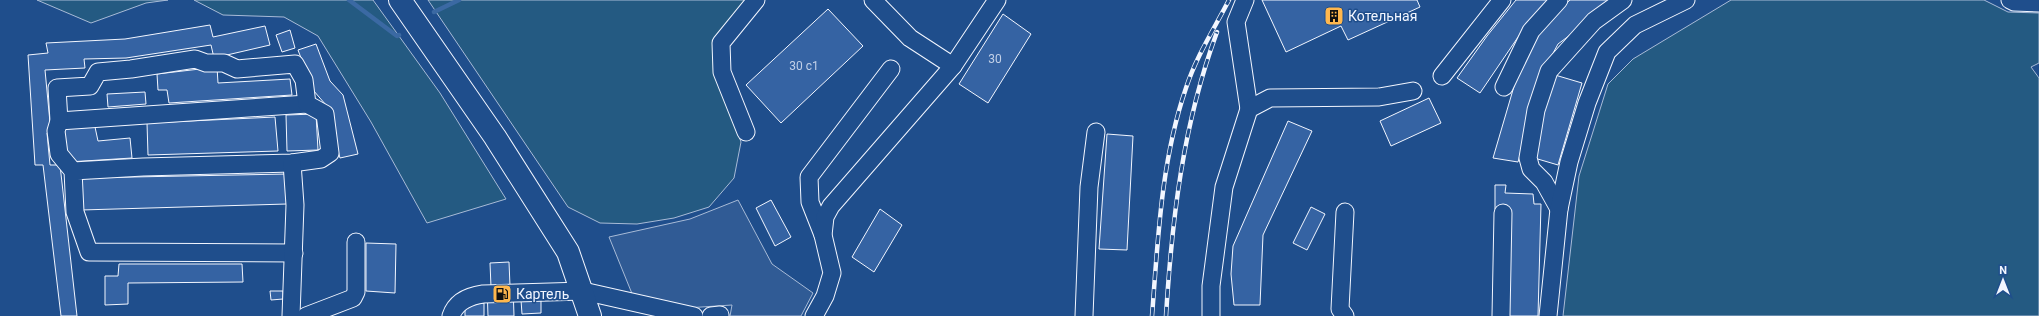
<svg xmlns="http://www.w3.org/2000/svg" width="2039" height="316" viewBox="0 0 2039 316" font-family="Roboto,sans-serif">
<rect width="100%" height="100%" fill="#1f4e8c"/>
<g fill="#245a82" stroke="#a8bbd7">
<path d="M37,0H168L146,3L91,23Z"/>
<path d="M194,0H373L440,93L506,199L427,223L371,122L318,36L284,17L223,15Z"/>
<path d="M428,0H751L716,71L741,142L734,178L709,207L674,218L637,224L600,223L568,207Z"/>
<path d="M1731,0H1984L2008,12L2039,13V63L2031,67L2039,78V316H1563L1579,176L1608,84L1633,59Z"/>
</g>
<path fill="#305b95" stroke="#a8bbd7" d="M738,200L772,264L813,293L801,316H730L732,305L686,308L635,301L609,237L690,219Z"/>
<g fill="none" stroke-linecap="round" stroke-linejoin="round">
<g stroke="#3b69a3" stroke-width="4.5">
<path d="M349,0L397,36L399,35"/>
<path d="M434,12L459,0"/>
</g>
</g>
<g fill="#3563a3" stroke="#f2f6ff">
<path d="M1262,0H1417L1420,7L1348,40L1341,26L1286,52Z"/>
<path d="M1516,0H1551L1531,18L1480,93L1457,78L1487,36Z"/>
<path d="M1570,0H1617L1558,44L1544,70L1518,162L1493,158L1522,59L1533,34Z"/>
<path d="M828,9L863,46L781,123L746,85Z"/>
<path d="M1003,14L1031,34L988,103L959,84Z"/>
<path d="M210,25L213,37L265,26L270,45L214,58L211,45L126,58L84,59L85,68L45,70L51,133H47L50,165H60L77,316H61L43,165H35L28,55L48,53L46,43L125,39Z"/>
<path d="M290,30L295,48L282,52L276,35Z"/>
<path d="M316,44L330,81L343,95L358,154L340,158L326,105L313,90L298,50Z"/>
<path d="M217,67L218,83L290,79L292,95L169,103L167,90H158L157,74Z"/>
<path d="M1555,75L1582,83L1558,165L1531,157Z"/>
<path d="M145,92L146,104L108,107L107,94Z"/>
<path d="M1429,98L1441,123L1391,146L1380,121Z"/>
<path d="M316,114L318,150L287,151L286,115Z"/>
<path d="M275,117L278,151L148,155L147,123Z"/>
<path d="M1288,121L1312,131L1263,235L1260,305H1234L1231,274L1233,246Z"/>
<path d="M95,127L98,141L130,138L132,158L68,162L59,129Z"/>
<path d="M1107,134L1133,136L1127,250L1099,249Z"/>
<path d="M287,174V204L81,210L80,178Z"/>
<path d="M1495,185H1506L1505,193L1533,194L1534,204H1541L1538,316H1508L1510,209H1495Z"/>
<path d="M771,200L791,237L775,246L756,208Z"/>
<path d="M1311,207L1325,214L1307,250L1293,243Z"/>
<path d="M880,209L902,225L874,272L852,257Z"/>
<path d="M366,243L396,244L395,293L366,291Z"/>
<path d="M509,262L510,286L491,287L490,263Z"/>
<path d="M119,264H242L243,282L128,283V304L105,305V276H118Z"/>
<path d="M513,286L514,316H488L487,287Z"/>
<path d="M270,291H283V299L271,300Z"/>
<path d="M521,300H541V313L522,314Z"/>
<path d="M484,303V316H465V304Z"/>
</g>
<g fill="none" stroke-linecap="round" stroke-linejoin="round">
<g stroke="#f2f6ff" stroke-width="19">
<g id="minor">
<path d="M873,0L910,38L953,66"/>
<path d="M1245,0L1236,22L1249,109"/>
<path d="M2010,0L2014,2L2039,3"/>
<path d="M1442,76L1502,0"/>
<path d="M1504,87L1531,31L1559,0"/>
<path d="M59,121L307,104"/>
<path d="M746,132L722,72L721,43L756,0"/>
<path d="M73,171L143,167L292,163L321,159L330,153L325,114L307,104L304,80L295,64L237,69L224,63H206L195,59L131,69L98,72L90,86L57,88L59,121L56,131L59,154L73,171L75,212L89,252L294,253"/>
<path d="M1559,209L1544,182L1531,169L1528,158L1536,110L1549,71L1594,21L1623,0"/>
<path d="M823,235L810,202L809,177L891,69"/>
<path d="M291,316L295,205L292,163"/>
<path d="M306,316L353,298L356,292V242"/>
<path d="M451,316C456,301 469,296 483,294L583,291L694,316"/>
<path d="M711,316L720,315"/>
<path d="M814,316L825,296L832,273L823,235L825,217L831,206L953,66L997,0"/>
<path d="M1084,316L1089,187L1096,132"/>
<path d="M1211,316V286L1224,187L1249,109L1270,98L1379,97L1413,91"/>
<path d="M1345,316L1340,309L1345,212"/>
<path d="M1501,316L1503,213"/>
<path d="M1548,316L1559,209L1569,162L1587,103L1607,52L1635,25L1686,0"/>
</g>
</g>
<g stroke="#f2f6ff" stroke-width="24">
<path id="major" d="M400,0L495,137L568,252L590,316"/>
</g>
<use href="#minor" stroke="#1f4e8c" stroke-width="17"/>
<use href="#major" stroke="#1f4e8c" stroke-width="22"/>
<g stroke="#f2f6ff" stroke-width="4.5">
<g id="rail">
<path d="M1152,316C1158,239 1161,161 1186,88C1196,57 1214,29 1229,0"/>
<path d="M1166,316C1172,218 1183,124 1217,32"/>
</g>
</g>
<use href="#rail" stroke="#1f4e8c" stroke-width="3" stroke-dasharray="9" stroke-linecap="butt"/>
</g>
<defs>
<g id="building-square" transform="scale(1)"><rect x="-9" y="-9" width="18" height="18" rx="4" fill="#ffb74d" stroke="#1f4e8c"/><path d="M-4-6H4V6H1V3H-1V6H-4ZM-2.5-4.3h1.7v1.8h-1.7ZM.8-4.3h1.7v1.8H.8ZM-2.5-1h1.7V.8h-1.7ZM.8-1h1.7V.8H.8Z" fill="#111"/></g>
<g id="fuel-square" transform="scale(1)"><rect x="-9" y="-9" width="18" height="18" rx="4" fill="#ffb74d" stroke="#1f4e8c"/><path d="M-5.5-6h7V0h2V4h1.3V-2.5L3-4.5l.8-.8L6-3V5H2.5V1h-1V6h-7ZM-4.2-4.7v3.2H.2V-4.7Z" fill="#111"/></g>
</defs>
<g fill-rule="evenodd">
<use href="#building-square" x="1334" y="16"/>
<use href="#fuel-square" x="502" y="294"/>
</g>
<g text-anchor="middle" stroke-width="3" stroke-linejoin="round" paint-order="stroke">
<g font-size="12" fill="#c3d1e8">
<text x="995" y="63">30</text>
<text x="804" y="70">30 с1</text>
</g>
<g font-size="14" fill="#f2f6ff" stroke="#1f4e8c" text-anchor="start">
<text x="1348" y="21">Котельная</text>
<text x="516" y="299">Картель</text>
</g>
</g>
<g transform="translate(2003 280)" stroke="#1f4e8c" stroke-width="3" paint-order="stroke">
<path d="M0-3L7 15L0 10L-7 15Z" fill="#f2f6ff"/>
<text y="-6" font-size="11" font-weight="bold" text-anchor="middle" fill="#f2f6ff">N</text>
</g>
</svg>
